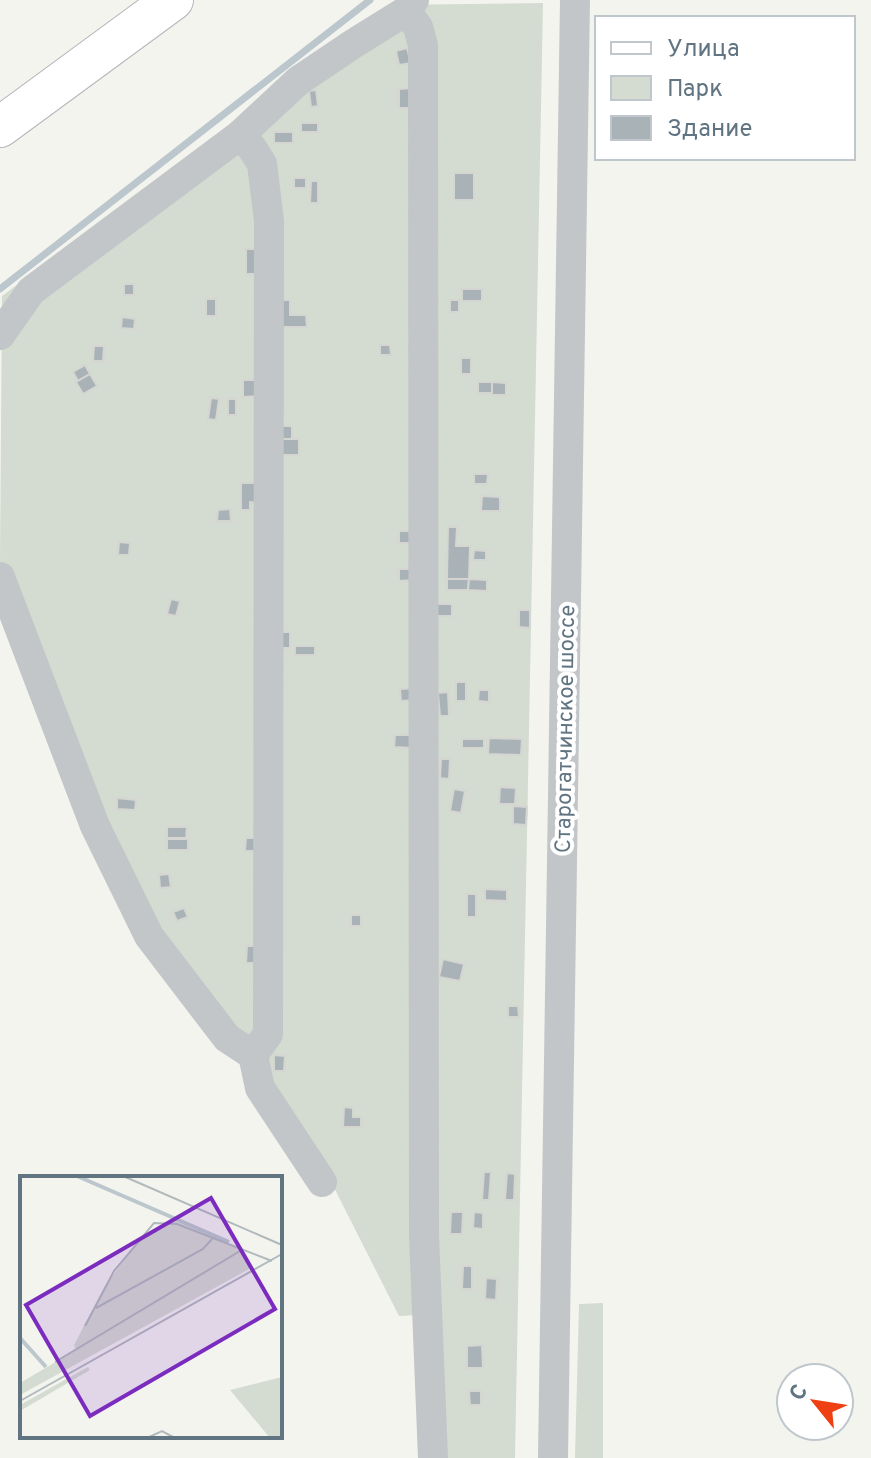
<svg xmlns="http://www.w3.org/2000/svg" width="871" height="1458" viewBox="0 0 871 1458" font-family="Overpass,sans-serif">
<rect width="100%" height="100%" fill="#f4f4ef"/>
<g fill="#d4dbd0">
<path d="M543,3L515,1458H442L439,1314L399,1316L320,1160L153,924L100,823L0,563L2,296L388,5Z"/>
<path d="M603,1303V1458H575L579,1304Z"/>
</g>
<g fill="none" stroke-linecap="round" stroke-linejoin="round">
<path stroke="#bbc7cc" stroke-width="7" d="M0,289L370,0"/>
</g>
<g fill="#a9b2b6" stroke="#d5d5d2" stroke-width="2">
<path d="M407,48L411,63L399,65L396,51Z"/>
<path d="M413,88V108H399V89Z"/>
<path d="M316,90L318,106L311,107L309,91Z"/>
<rect x="301" y="123" width="17" height="9"/>
<rect x="274" y="132" width="19" height="11"/>
<rect x="454" y="173" width="20" height="27"/>
<rect x="294" y="178" width="12" height="10"/>
<path d="M311,181H318V203H310Z"/>
<path d="M246,249H261L262,274H246Z"/>
<rect x="124" y="284" width="10" height="11"/>
<rect x="462" y="289" width="20" height="12"/>
<rect x="206" y="299" width="10" height="17"/>
<path d="M276,300H290V315H306L307,327H276Z"/>
<rect x="450" y="300" width="9" height="12"/>
<path d="M122,317L135,319L134,329L121,328Z"/>
<path d="M380,345H390L391,355H380Z"/>
<path d="M94,346H104L103,361H93Z"/>
<rect x="461" y="358" width="10" height="16"/>
<path d="M85,365L90,374L78,381L73,372Z"/>
<path d="M90,374L97,386L83,394L76,382Z"/>
<path d="M243,380H261V396L243,397Z"/>
<rect x="478" y="382" width="14" height="11"/>
<path d="M492,382L506,383V395H492Z"/>
<path d="M211,398L219,399L216,420L208,419Z"/>
<rect x="228" y="399" width="8" height="16"/>
<rect x="279" y="426" width="13" height="13"/>
<rect x="279" y="439" width="20" height="16"/>
<path d="M474,474H488L487,484H474Z"/>
<path d="M241,483H260V503L250,502V510H241Z"/>
<path d="M482,496L500,497V511H481Z"/>
<path d="M230,509L231,521H217L218,510Z"/>
<path d="M448,527H457L456,546H470L469,579H447Z"/>
<rect x="399" y="531" width="15" height="12"/>
<path d="M119,542L130,543L129,555H118Z"/>
<path d="M474,550L486,551V560H473Z"/>
<path d="M399,569H414L415,580L399,581Z"/>
<path d="M447,579H469L468,590H447Z"/>
<path d="M469,579L487,580V591L468,590Z"/>
<path d="M171,599L180,601L176,616L167,614Z"/>
<rect x="432" y="604" width="20" height="12"/>
<path d="M519,610H530V628L519,627Z"/>
<rect x="280" y="632" width="10" height="16"/>
<rect x="295" y="646" width="20" height="9"/>
<rect x="456" y="682" width="10" height="19"/>
<path d="M415,688L416,700L401,701L400,689Z"/>
<path d="M479,690H489V702L478,701Z"/>
<path d="M448,692L449,716H440L438,693Z"/>
<path d="M395,735H413V748L394,747Z"/>
<path d="M489,738L522,739L521,755L488,754Z"/>
<rect x="462" y="739" width="22" height="9"/>
<path d="M441,759H450L449,779L440,778Z"/>
<path d="M500,787L516,788L515,804H499Z"/>
<path d="M454,789L465,791L461,813L450,811Z"/>
<path d="M117,798L136,800L135,810L117,809Z"/>
<path d="M513,806L527,807L526,825L513,824Z"/>
<path d="M167,827H187L186,838H167Z"/>
<path d="M246,838H257V851H245Z"/>
<rect x="167" y="839" width="21" height="11"/>
<path d="M169,874L171,887L160,888L159,875Z"/>
<path d="M485,889L507,890V901L485,900Z"/>
<rect x="467" y="894" width="9" height="23"/>
<path d="M184,908L188,917L177,921L173,912Z"/>
<rect x="351" y="915" width="10" height="11"/>
<path d="M247,946H258V963H246Z"/>
<path d="M443,959L464,964L460,981L439,977Z"/>
<path d="M508,1006H518L519,1017H508Z"/>
<path d="M274,1055L285,1056L284,1071H274Z"/>
<path d="M344,1107L353,1108V1117H361V1127H343Z"/>
<path d="M484,1172H491L489,1200H482Z"/>
<path d="M507,1173L515,1174L514,1200H505Z"/>
<path d="M451,1212H463L462,1234H450Z"/>
<path d="M474,1212L483,1213V1229L473,1228Z"/>
<path d="M463,1266H472V1289H462Z"/>
<path d="M486,1278L497,1279L496,1300L485,1299Z"/>
<path d="M482,1345L483,1368H467V1346Z"/>
<path d="M469,1391H481V1405H470Z"/>
</g>
<g fill="none" stroke-linecap="round" stroke-linejoin="round">
<g stroke="#b3b8bb" stroke-width="42">
<path id="major" d="M0,127L173,0"/>
</g>
<g stroke="#c2c6c9" stroke-width="30">
<path d="M406,11L418,27L423,45L424,1235L433,1458"/>
<path d="M240,135L252,148L262,164L269,221L268,1034L253,1055"/>
<path d="M0,335L31,291L240,135L298,81L353,44L406,11L414,0"/>
<path d="M0,577L95,826L149,936L227,1038L253,1055L260,1088L322,1182"/>
<path d="M553,1458L575,0"/>
</g>
<use href="#major" stroke="#fff" stroke-width="40"/>
</g>
<g text-anchor="middle" stroke-width="8" stroke-linejoin="round" paint-order="stroke">
<g font-size="22" fill="#607482" stroke="#fff">
<text transform="translate(564 729) rotate(-89)" y="8">Старогатчинское шоссе</text>
</g>
</g>
<g transform="translate(20 1176)">
<rect width="262" height="262" fill="#f4f4ef"/>
<path d="M154,44L219,72L231,92L0,219V207L56,174L54,169L85,110L121,62ZM68,191L70,194L0,235V229ZM262,201V261L250,262L210,214Z" fill="#d4dbd0"/>
<path fill="none" stroke="#bbc7cc" stroke-width="4" d="M57,0L209,66M0,162L26,191"/>
<path fill="none" stroke="#b0b9bc" stroke-width="2" d="M103,0L262,69M76,132L183,73L192,63M65,150L94,95L134,47L157,48L252,85M35,186L220,75M0,225L262,78M127,262L142,255L155,262"/>
<path fill="#7b2cbf" fill-opacity="0.15" stroke="#7b2cbf" stroke-width="4" d="M191,22L255,133L70,240L6,129Z"/>
<rect width="262" height="262" fill="none" stroke="#607482" stroke-width="4"/>
</g>
<rect x="595" y="16" width="260" height="144" fill="#ffffff" stroke="#bfc7cd" stroke-width="2"/>
<rect x="611" y="42" width="40" height="12" fill="#ffffff" stroke="#bfc7cd" stroke-width="2"/>
<text x="667" y="56" font-size="24" fill="#607482">Улица</text>
<rect x="611" y="76" width="40" height="24" fill="#d4dbd0" stroke="#bfc7cd" stroke-width="2"/>
<text x="667" y="96" font-size="24" fill="#607482">Парк</text>
<rect x="611" y="116" width="40" height="24" fill="#a9b2b6" stroke="#bfc7cd" stroke-width="2"/>
<text x="667" y="136" font-size="24" fill="#607482">Здание</text>
<g transform="translate(815 1402) rotate(300)"><circle r="38" fill="#ffffff" stroke="#bfc7cd" stroke-width="2"/>
<path d="M0-6L14 30L0 20L-14 30Z" fill="#ef4014"/>
<text y="-12" font-size="22" font-weight="bold" text-anchor="middle" fill="#607482">С</text>
</g>
</svg>
